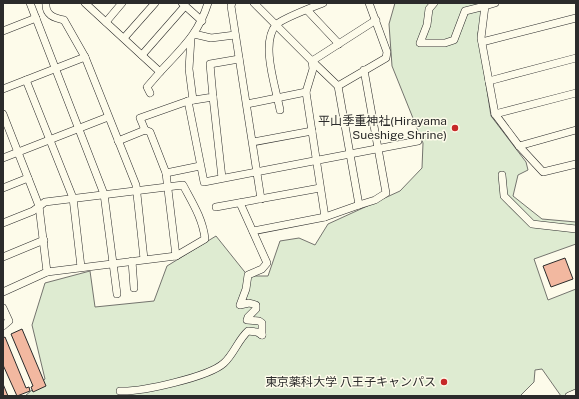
<svg xmlns="http://www.w3.org/2000/svg" width="579" height="399" viewBox="0 0 579 399" font-family="'Public Sans','Noto Sans JP',sans-serif">
<rect width="100%" height="100%" fill="#fdfbea"/>
<path fill="#deebd1" stroke="#74746e" d="M395,3H485L478,33L491,116L526,162L528,170L518,175L513,196L542,219L576,222V244L534,259L548,300L576,289V396H561L542,369L535,370L534,382L520,396H25L45,379L32,325L45,283L90,271L95,307L154,301L167,266L216,236L248,276H268L280,241L299,238L315,245L328,224L400,191L422,168L423,143L392,66L389,24Z"/>
<g fill="#f2b8a0" stroke="#2b2b2b">
<path d="M565,258L573,279L551,287L543,266Z"/>
<path d="M22,329L46,386L33,392L31,387L33,386L11,334Z"/>
<path d="M5,337L26,388L29,387L30,391L17,396L3,365V338Z"/>
<path d="M3,384L8,396H3Z"/>
</g>
<g fill="none" stroke-linecap="round" stroke-linejoin="round">
<g stroke="#2b2b2b" stroke-width="8">
<g id="minor">
<path d="M30,3L104,194L117,294"/>
<path d="M46,3C45,15 54,18 64,20L85,57L136,185L144,259"/>
<path d="M85,3L160,72C182,48 198,35 208,3"/>
<path d="M182,3L202,21"/>
<path d="M232,3L231,6L261,199"/>
<path d="M434,3L429,9L427,25L420,43H445L454,40L465,11L485,6"/>
<path d="M495,3L485,6L481,38L495,114L519,146L543,172L576,164"/>
<path d="M307,10L339,44"/>
<path d="M106,22L122,3"/>
<path d="M3,31L36,18"/>
<path d="M194,34L211,38L235,35"/>
<path d="M124,38L155,3"/>
<path d="M191,38L189,69L193,100"/>
<path d="M482,42L576,18"/>
<path d="M142,55L185,6"/>
<path d="M26,80L73,198L81,267"/>
<path d="M489,81L576,58"/>
<path d="M338,86L386,58L387,52L369,3"/>
<path d="M3,89L85,57"/>
<path d="M150,93L147,87L160,72"/>
<path d="M213,97L222,178"/>
<path d="M188,101L204,182L418,141"/>
<path d="M247,104L306,92"/>
<path d="M280,110C276,88 260,43 276,25C281,19 313,7 323,3"/>
<path d="M3,114L39,206L47,272L3,292"/>
<path d="M495,114L576,93"/>
<path d="M145,130L140,118L188,101L213,97L210,64L239,59"/>
<path d="M118,141L145,130L150,132L166,173L176,256"/>
<path d="M253,142L312,131"/>
<path d="M519,146L576,130"/>
<path d="M3,158L108,117"/>
<path d="M166,173L200,166"/>
<path d="M502,175L504,196L532,224L576,229"/>
<path d="M3,188L28,178"/>
<path d="M240,203L267,263L262,269L248,275L246,289L240,305L249,303L256,305V309L248,317L247,320L259,321L262,323V335"/>
<path d="M359,205L375,200L386,193L364,70"/>
<path d="M216,207L320,188"/>
<path d="M325,217L359,205L338,86L312,61L376,20"/>
<path d="M3,223L33,211L45,202L183,185C192,202 203,219 205,239L176,256L47,272"/>
<path d="M253,231L325,217L306,92L313,69L312,61L254,3"/>
<path d="M3,257L44,240"/>
<path d="M132,261L134,288"/>
<path d="M3,308L9,321L3,326"/>
<path d="M120,391C141,392 209,377 224,363C234,354 238,340 248,331L257,332L262,335"/>
<path d="M569,396L576,393"/>
</g>
</g>
<use href="#minor" stroke="#fdfbea" stroke-width="7"/>
</g>
<g fill="#c62828" stroke="#fdfbea" stroke-width="1.5">
<circle cx="455" cy="128" r="4"/>
<circle cx="444" cy="382" r="4"/>
</g>
<g text-anchor="middle" stroke-width="3" stroke-linejoin="round" paint-order="stroke">
<g font-size="12" fill="#2b2b2b" stroke="#fdfbea" text-anchor="end">
<text x="447" y="125">平山季重神社(Hirayama<tspan x="447" dy="14">Sueshige Shrine)</tspan></text>
<text x="436" y="386">東京薬科大学 八王子キャンパス</text>
</g>
</g>
<rect width="579" height="399" fill="none" stroke="#2b2b2b" stroke-width="8"/>
</svg>
